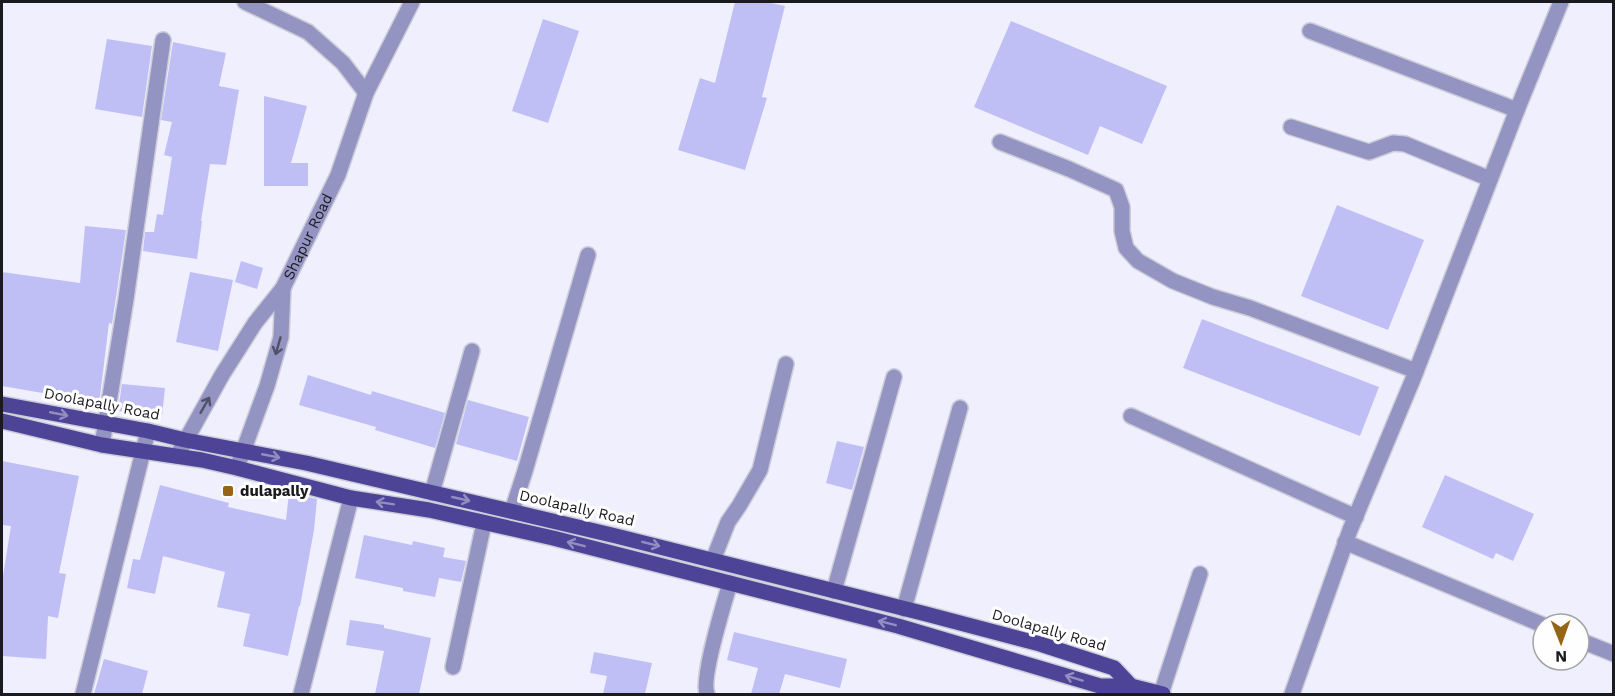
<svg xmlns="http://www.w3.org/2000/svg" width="1615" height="696" viewBox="0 0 1615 696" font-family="'Work Sans',sans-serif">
<rect width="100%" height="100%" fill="#efeffe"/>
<g fill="#bfbff5">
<path d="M735,2H767L785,6L762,97L767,98L745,170L678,150L700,78L715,83Z"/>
<path d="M543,19L579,31L548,123L512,111Z"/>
<path d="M1011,21L1167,86L1142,144L1100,126L1088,155L974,107Z"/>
<path d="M107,39L152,46L142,117L95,109Z"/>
<path d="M173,42L226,53L219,86L239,90L226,165L210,164L201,221H202L197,259L143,251L145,232H154L157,214L163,215L172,157L164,155L172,122L161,120Z"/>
<path d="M264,96L307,106L291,163H308V186H264Z"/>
<path d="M1337,205L1424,240L1388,330L1301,296Z"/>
<path d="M85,226L126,230L112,324L109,323L99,404L60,398V396L2,386V272L80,283Z"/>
<path d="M241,261L263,268L257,289L235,282Z"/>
<path d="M190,272L233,280L218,351L176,342Z"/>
<path d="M1202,319L1379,387L1360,436L1183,368Z"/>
<path d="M308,375L371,395L372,391L445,413L435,448L375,430L376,427L299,405Z"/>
<path d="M122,384L165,388L162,415L118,411Z"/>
<path d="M468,400L529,417L517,461L456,444Z"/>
<path d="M837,441L864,447L852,490L826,483Z"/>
<path d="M2,461L79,476L59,573L66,574L58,618L48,616L46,659L2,656V582L11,526L2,525Z"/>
<path d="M1445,475L1534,514L1513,561L1496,553L1493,559L1422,527Z"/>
<path d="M160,485L229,503L228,507L286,520L289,493L317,499L314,530L300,606H299L288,656L243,646L250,614L217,607L225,572L163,556L155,594L127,588L133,559L140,560Z"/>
<path d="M364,535L412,545L413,541L445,548L443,557L466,561L461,582L439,578L435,597L403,591V588L355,578Z"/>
<path d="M350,620L384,625V628L431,638L419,694H375L384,651L346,645Z"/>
<path d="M734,632L847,659L840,688L785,674L779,694H751L758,668L727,660Z"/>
<path d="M594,652L652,663L645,694H603L607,676L590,673Z"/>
<path d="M104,659L148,671L142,694H94Z"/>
</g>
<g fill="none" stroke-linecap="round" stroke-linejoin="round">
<g stroke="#cdcdda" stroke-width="18">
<g id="minor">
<path d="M245,2L308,32L343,63L366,93"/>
<path d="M1310,31L1517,110"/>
<path d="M1291,127L1369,152L1393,143L1405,144L1490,179"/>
<path d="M1000,142L1069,169L1116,190L1122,207V231L1126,248L1138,261L1173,281L1213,297L1250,308L1416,371"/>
<path d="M1131,416L1356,517"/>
<path d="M102,445L126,299L163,40"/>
<path id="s1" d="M177,456L222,375L255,323L283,288L338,175L366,93L412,2"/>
<path d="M237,468L267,386L281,337L283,288"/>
<path d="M432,493L472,351"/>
<path d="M512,511L525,471L588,255"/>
<path d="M1345,542L1543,625"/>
<path d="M713,560L728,522L739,506L760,470L786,364"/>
<path d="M834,591L894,377"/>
<path d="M904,609L960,408"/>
<path d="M1579,640L1614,654"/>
<path d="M453,667L484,523"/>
<path d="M83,694L148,431"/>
<path d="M301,694L351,498"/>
<path d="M707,694C701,678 724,603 730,583"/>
<path d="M1161,694L1200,574"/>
<path d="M1292,694L1350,530L1413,379L1517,110L1561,2"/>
</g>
</g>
<g stroke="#cdcdda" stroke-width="18">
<g id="major">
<path d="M2,404L148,431L185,440L306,463L616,536L926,614L1040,644L1114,668L1131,686"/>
<path d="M2,421L102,445L202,460L237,468L351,498L429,510L553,538L898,626L1100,686H1131L1163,694"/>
</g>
</g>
<use href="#minor" stroke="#9494c3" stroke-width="15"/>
<use href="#major" stroke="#4d4497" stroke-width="15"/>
</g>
<defs><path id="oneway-shaft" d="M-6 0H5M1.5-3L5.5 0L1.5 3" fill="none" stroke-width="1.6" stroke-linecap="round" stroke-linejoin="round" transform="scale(1.5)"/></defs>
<g stroke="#515169">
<use href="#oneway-shaft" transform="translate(278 346) rotate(106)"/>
<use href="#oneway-shaft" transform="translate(205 405) rotate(-60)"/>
</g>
<g stroke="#948ec0">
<use href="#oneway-shaft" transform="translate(59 414) rotate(11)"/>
<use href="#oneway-shaft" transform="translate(271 456) rotate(11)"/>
<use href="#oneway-shaft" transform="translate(461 499) rotate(13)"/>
<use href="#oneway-shaft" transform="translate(385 503) rotate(-171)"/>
<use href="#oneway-shaft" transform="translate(576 544) rotate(-166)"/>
<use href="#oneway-shaft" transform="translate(651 544) rotate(14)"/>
<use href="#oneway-shaft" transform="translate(887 623) rotate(-166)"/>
<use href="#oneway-shaft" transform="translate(1074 678) rotate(-163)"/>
</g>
<rect fill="#946514" stroke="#fefefe" stroke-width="2" x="222" y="485" width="12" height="12" rx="3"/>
<g text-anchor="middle" stroke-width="6" stroke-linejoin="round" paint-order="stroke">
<g font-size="15" fill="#1a1a1f" stroke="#fefefe">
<text dy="5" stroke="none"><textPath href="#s1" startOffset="256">Shapur Road</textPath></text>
<text transform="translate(102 404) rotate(11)" y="5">Doolapally Road</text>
<text transform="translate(577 508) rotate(13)" y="5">Doolapally Road</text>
<text transform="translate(1049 630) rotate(16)" y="5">Doolapally Road</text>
</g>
<g font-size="15" font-weight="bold" fill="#1a1a1f" stroke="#fefefe" text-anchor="start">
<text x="240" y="496">dulapally</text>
</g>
</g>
<rect width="1615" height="696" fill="none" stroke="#1a1a1f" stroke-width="6"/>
<g transform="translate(1561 642) rotate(179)"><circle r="28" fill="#fefefe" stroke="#a3a3a5" stroke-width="1.5"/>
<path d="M0-4.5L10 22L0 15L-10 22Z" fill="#946514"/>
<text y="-9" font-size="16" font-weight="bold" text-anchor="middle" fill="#1a1a1f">N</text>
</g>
</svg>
